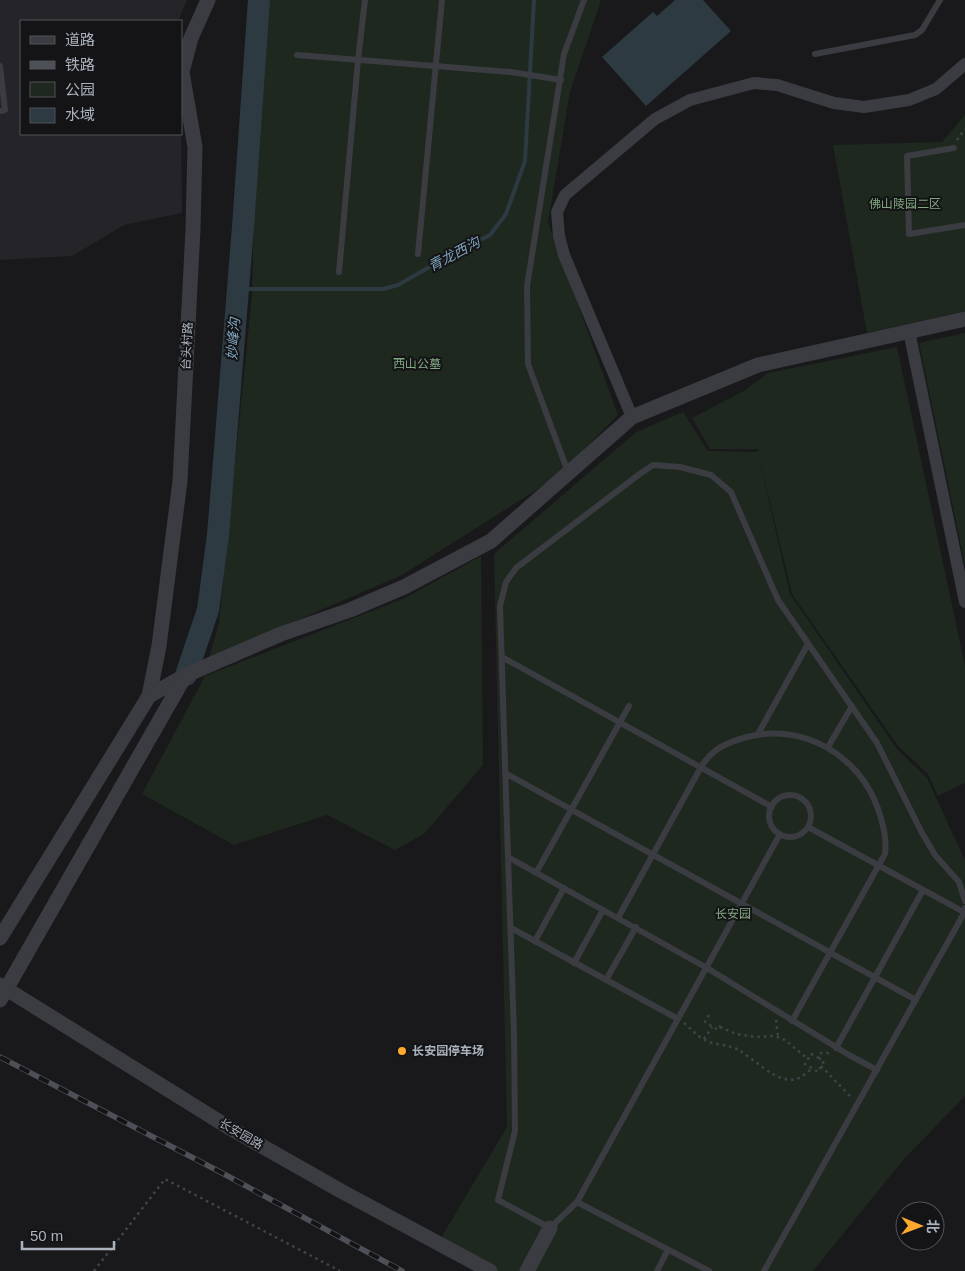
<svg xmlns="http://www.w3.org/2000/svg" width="965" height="1271" viewBox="0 0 965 1271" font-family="Arial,'Noto Sans SC',sans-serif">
<rect width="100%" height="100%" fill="#19191c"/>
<path fill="#252529" d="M0,0H187L178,21H21V134H181V123L182,213L124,225L72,256L0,260Z"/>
<g fill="#1e281f">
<path d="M267,0H601L570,92L548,222L618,415L555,478L402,575L209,658L219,623L252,295L259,32Z"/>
<path d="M965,115V311L867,333L833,145L942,142Z"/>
<path d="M965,333V565L919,343Z"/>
<path d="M897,347L965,666V783L938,796L928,774L898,746L792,594L758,452L790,594L897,749L927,778L965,860V1096L904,1159L813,1271H487L439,1241L507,1127L494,554L636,432L683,412L708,451L758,452V449H710L692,418L742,392L768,373Z"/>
<path d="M481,556L483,765L424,834L395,850L327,815L234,845L142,794L205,676L405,598Z"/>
</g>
<path fill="#2d3a42" d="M675,0H703L731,31L646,106L602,57L653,12L657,16Z"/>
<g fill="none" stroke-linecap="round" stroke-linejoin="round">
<path stroke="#2d3a42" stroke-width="4" d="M238,289H383L398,285L447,257L490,235L506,214L525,161L534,0"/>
<path stroke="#2d3a42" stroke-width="22" d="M186,675L208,610L218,535L243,227L259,0"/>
<g stroke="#404348" stroke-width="2.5" stroke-dasharray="2.5 4" stroke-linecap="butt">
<path d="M957,140L965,129"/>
<path d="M709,1015L705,1022L718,1030L722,1023"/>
<path d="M776,1020L778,1036"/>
<path d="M684,1023C692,1030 699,1038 709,1042C719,1045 729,1045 739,1050C752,1058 770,1076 785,1079C796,1082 804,1076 812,1068"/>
<path d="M720,1027L736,1034L756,1037L775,1036L785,1040L808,1059"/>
<path d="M704,1039L712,1027"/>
<path d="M819,1058L811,1054L805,1064L818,1072L824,1061L819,1058L821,1053H829"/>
<path d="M821,1066L852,1098"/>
<path d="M94,1271L165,1179L340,1271"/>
</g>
<g stroke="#3a3c41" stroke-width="6">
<path d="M815,54L915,35L922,30L940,0"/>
<path d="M297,55L511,72L561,80"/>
<path d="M0,66L5,110L0,111"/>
<path d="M954,148L907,156L909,234L965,225"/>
<path d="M418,254L442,0"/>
<path d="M339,272L358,60L365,0"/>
<path d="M568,472L528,364L527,286L564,54L584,0"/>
<path d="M502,657L772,807"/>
<path d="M758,734L808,644"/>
<path d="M828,747L852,706"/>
<path d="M505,773L916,1000"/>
<circle cx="790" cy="816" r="21"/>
<path d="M808,827L964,912"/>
<path d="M780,834L577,1202L550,1228L498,1200L515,1131L514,1033L508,857L707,968L849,1055L877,1070"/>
<path d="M508,857L500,606L506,582L516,568L641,473L653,465L680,467L711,475L731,492L778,600L877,743L922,833L935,855L959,882L965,901"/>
<path d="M536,873L629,706"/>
<path d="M618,918L701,767C713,748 726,743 747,737C803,722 860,756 878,809C883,824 887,838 885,854L792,1021"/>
<path d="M511,928L678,1019"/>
<path d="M535,941L564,888"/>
<path d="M574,963L603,910"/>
<path d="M606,980L636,927"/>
<path d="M836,1048L923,890"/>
<path d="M577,1202L709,1271"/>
<path d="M657,1271L668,1250"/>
<path d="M764,1271L963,915L965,908"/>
</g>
<g stroke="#3a3c41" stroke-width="12">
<path d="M909,331L965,602"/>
<path d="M632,417L564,255L559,236L557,212L565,195L655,119L690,100L754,83L777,85L834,103L864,107L909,100L936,89L965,64"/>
</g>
<g stroke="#3a3c41" stroke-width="15">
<path d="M149,696L159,646L180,481L193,229L195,147L182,72L191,38L208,0"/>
<path d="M0,938L149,696L186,675L281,634L350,610L404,587L491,541L632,417L758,365L965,319"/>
<path d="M0,985L228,1127L341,1191L490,1271"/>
<path d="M0,1000L185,676"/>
<path d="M527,1271L550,1228"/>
</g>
<g stroke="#4d5057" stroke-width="5.5">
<path id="rail" d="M0,1057L224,1174L402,1271"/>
</g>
<use href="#rail" stroke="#141417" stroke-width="4" stroke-dasharray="11" stroke-linecap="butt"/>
</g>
<circle fill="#ffa82e" stroke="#141417" stroke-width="2" cx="402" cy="1051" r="5"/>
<g text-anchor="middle" stroke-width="4" stroke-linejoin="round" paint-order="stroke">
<g font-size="12" fill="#81a980" stroke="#141417">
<text x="905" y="208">佛山陵园二区</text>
<text x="417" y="368">西山公墓</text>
<text x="733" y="918">长安园</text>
</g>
<g font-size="12" fill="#aab2bd" stroke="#141417">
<text transform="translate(187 346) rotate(-87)" y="4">台头村路</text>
<text transform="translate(241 1134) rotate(30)" y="4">长安园路</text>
</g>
<g font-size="12" font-weight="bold" fill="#aab2bd" stroke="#141417" text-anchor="start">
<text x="412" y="1055">长安园停车场</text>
</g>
<g font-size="14" font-style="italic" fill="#7fa3bb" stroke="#141417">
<text transform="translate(454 254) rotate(-28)" y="5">青龙西沟</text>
<text transform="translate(233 339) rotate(-86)" y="5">妙峰沟</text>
</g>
</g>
<rect x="20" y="20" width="162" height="115" fill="#141417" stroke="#505359"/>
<rect x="30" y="36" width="25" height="8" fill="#3a3c41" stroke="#505359"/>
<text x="65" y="45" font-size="15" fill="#aab2bd">道路</text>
<rect x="30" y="61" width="25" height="8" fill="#4d5057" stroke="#505359"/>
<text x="65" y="70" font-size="15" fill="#aab2bd">铁路</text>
<rect x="30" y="82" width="25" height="15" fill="#1e281f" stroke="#505359"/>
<text x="65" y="95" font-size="15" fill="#aab2bd">公园</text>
<rect x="30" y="108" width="25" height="15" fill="#2d3a42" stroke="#505359"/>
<text x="65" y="120" font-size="15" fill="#aab2bd">水域</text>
<g transform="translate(920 1226) rotate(91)"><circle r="24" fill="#141417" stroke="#505359"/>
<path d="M0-4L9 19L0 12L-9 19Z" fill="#ffa82e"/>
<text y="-8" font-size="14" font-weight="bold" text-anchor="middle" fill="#aab2bd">北</text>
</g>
<path d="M22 1241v8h92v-8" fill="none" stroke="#aab2bd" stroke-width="2.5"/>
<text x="30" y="1241" font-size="15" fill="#aab2bd" stroke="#141417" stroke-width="4" paint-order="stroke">50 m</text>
</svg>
